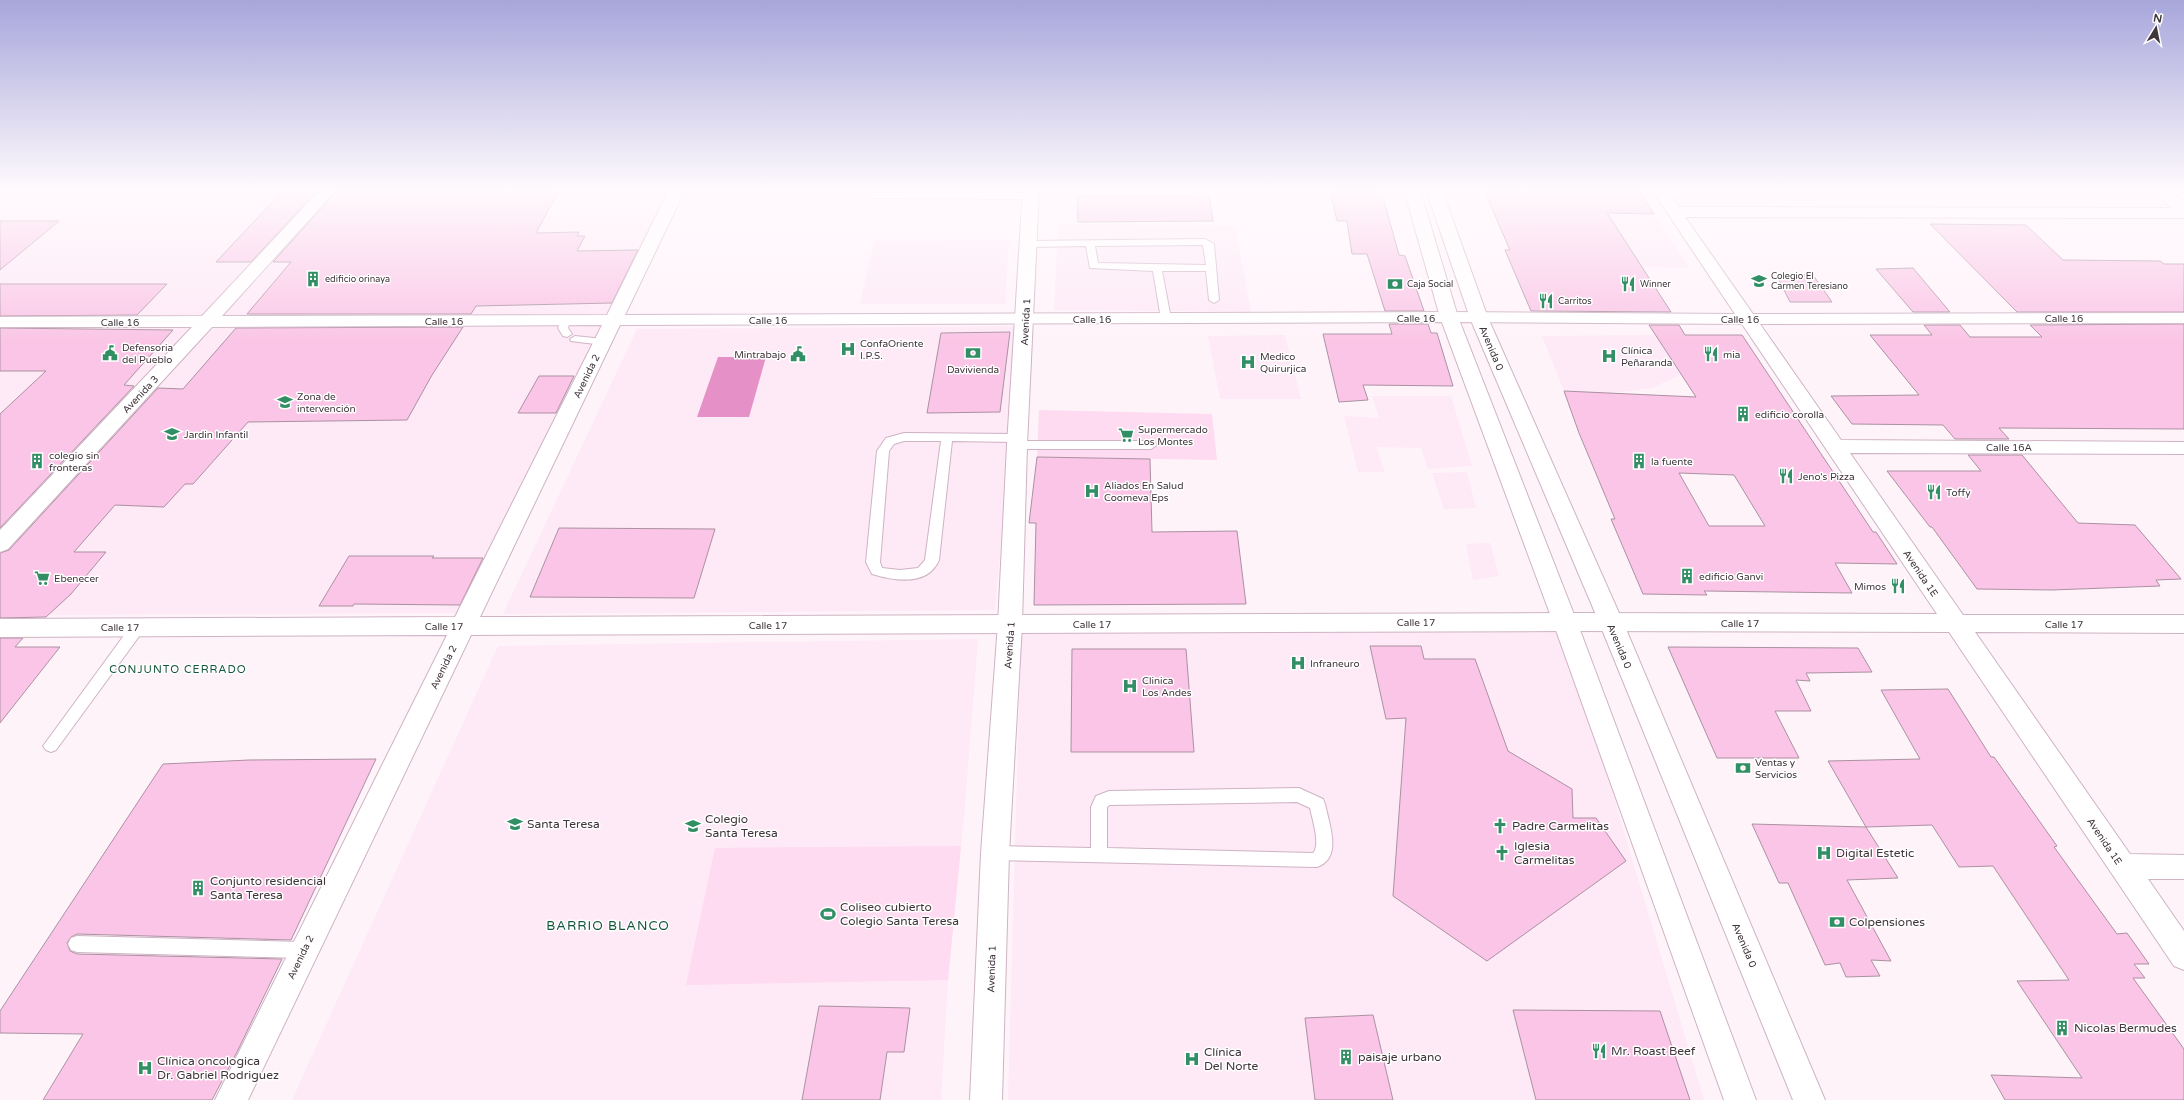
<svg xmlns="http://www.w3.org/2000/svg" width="2184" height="1100" viewBox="0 0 2184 1100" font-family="'Varela Round',sans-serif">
<rect width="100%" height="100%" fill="#fff3fa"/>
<g fill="#fee9f6">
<path d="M0,190H677L464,613L0,615Z"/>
<path d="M1493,212L1654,214L1690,268L1643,267L1627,244H1584L1509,250Z"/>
<path d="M1058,224L1235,225L1251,312L1054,310Z"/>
<path d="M1009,240L1005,304H860L874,241Z"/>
<path d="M1020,326L995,610L503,614L637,329Z"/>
<path d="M1285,335L1301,399H1220L1208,336Z"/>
<path d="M1655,335L1680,375L1652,388L1609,393L1564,391L1542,336Z"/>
<path d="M1372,396H1451L1472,466L1428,469L1421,448L1376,447L1385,472H1358L1344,416L1379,418Z"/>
<path d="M1467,472L1476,508L1444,509L1432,473Z"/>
<path d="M1490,543L1499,576L1473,580L1466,544Z"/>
<path d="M1562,624L1704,1100H1008L1021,629Z"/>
<path d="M978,639L965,805L948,980L941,1100H292L498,646Z"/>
</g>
<g fill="#fedbf0">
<path d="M1039,410L1212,414L1217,460L1037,457Z"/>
<path d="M961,846L948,980L686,985L715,848Z"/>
</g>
<path fill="#e590c7" d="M718,357H766L749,417H697Z"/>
<g fill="#fac5e6" stroke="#ab91a1" fill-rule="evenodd">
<path d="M356,190H559L536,233L579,232L577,236H585L577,251L638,250L612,303L476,306L471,314H247L291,262H273L336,192Z"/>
<path d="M1330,190H1381L1399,255L1405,256L1424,311H1385L1367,254H1352L1347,221H1337Z"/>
<path d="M1484,190H1639L1654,214L1607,213L1671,312L1531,311L1505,250H1510Z"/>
<path d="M282,192H316L251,262H216Z"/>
<path d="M1209,195L1213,221L1078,222L1077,196Z"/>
<path d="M0,221H59L0,270Z"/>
<path d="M1930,224L2026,225L2063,260L2160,261L2164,264H2184V312H2017Z"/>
<path d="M1913,268L1950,312H1913L1876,269Z"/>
<path d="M1776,274L1813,275L1832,302H1790Z"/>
<path d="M0,284H167L137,315L0,316Z"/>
<path d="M1389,324H1428L1431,333H1437L1453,386L1363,385L1368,400L1339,402L1323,334H1392Z"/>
<path d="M2184,324V429L1999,428L2009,439H1955L1943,425L1852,424L1831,396L1919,395L1870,335H1932L1924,325H1960L1970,337H2042L2030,325Z"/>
<path d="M1649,325H1679L1685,335H1742L1873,532H1876L1897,564L1835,563L1852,593L1704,591L1707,595L1643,594L1611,519H1615L1579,433L1564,391L1696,397ZM1679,473L1734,475L1765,526H1709Z"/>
<path d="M463,327L432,375L407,420L248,422L193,484H185L164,507L115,505L74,552H106L71,594L46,617L0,618V553L9,550L158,388L183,389L236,328Z"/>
<path d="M0,328L173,330L124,385L134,386L0,528V414L46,371H0Z"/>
<path d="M1010,332L1000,412L927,413L941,333Z"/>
<path d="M539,376H574L556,413H518Z"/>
<path d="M1968,455H2022L2078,523L2135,525L2181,579L2156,580L2160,586L2052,590L1977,589L1932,527H1930L1887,471H1981Z"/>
<path d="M1037,457L1150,459L1152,532L1237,531L1246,604L1034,605L1036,523H1029Z"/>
<path d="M559,528L715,529L694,598L530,597Z"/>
<path d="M349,556H434L432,558H483L460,605L354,604L353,606H319Z"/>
<path d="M0,638H23L15,647H60L0,723Z"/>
<path d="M1370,646H1421L1424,659H1475L1508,751L1572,789L1573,818H1596L1626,861L1487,961L1393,896L1406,718L1386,719Z"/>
<path d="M1668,647L1858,648L1872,672L1806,673L1810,681L1796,680L1811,711H1775L1799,758H1717Z"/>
<path d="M1072,649H1186L1194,752H1071Z"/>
<path d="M1948,689L1991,757H1994L2057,846L2054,847L2117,934L2127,933L2149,964H2134L2145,978H2133L2184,1049V1100H2005L1991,1075L2082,1078L2017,981L2069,980L1993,866L1959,867L1932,825L1866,827L1828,761L1920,759L1881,690Z"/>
<path d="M376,759L291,940L77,934L71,937L67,943L70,951L77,954L282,959L238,1050L212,1100H43L83,1034L0,1033V1011L163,764L249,760Z"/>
<path d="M1752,824L1866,827L1898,878L1847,880L1891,961L1871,960L1880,976L1846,977L1840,963L1825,965L1788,883H1779Z"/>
<path d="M819,1006L910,1008L904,1052H887L880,1100H802Z"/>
<path d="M1513,1010L1660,1011L1690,1100H1536Z"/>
<path d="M1373,1015L1393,1100H1315L1305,1018Z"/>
</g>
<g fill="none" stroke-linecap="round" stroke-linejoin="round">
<g stroke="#ceb3c3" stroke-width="2">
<g id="lane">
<path d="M873,193H1030L1035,196L1030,199L870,198L868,196Z"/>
<path d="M1205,239L1214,244L1219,300L1214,303L1209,300L1206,271H1162L1171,319L1166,322L1161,319L1153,271L1090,268L1086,246L1028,247L1023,244L1028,241ZM1203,245L1206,265L1098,263L1095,246Z"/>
<path d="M565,318L570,321L568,328L572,334L567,337L563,336L558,328L561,319Z"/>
<path d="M575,336L603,339L608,342L603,345L571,341L570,339Z"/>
<path d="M904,433L1017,434L1023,438L1019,441H1151L1157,445L1151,449H1017L1011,445L1015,442L952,441L939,560C928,586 895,581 872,574L866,562L877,451L886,438ZM904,441H941L925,560L918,568L900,570L882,568L880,562L889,451L894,444Z"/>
<path d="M138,622L143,623L145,627L143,631L56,750L51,752L46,750L43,746L46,742L133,623Z"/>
<path d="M1299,788L1323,799L1325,804C1329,824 1343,858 1317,867L995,860L989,858L987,853L989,848L995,846L1091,848V807L1096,796L1109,791ZM1297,802L1310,808C1312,818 1321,845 1313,853L1107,848V807L1110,805Z"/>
<path d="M77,936L304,942L310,944L313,950L310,956L304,958L77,952L71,950L68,944L71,938Z"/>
</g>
</g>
<g stroke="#ceb3c3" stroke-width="2">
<path id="street" d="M320,190H336L222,316L607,315L669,190H685L625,315L1449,312L1735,314L1652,190H1667L1679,207L2172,208L2152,190H2169L2184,202V218L1685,217L1753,314L2184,313V323L1760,324L1841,440L2184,442V454L1850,453L1963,615H2184V633L1975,632L2130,854L2184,855V879H2148L2184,931V970L2174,966L1949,632L1565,631L471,635L248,1100H215L447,635L0,637V619L455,617L602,325L212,327L8,549L0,552V530L192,327H0V317L202,316ZM1449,322L1742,324L1937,614L1565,613L480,617L620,325Z"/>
</g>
<g stroke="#ceb3c3" stroke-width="2">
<g id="secondary">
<path d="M1023,190H1039L1027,445L1022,624L1009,853L1002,1100H970L981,853L998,624L1007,445Z"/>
<path d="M1404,190H1420L1458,317L1577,622L1756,1100H1724L1553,622L1440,317Z"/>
<path d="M1426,190H1442L1488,318L1623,622L1825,1100H1793L1599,622L1470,318Z"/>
</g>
</g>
<use href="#lane" fill="#fff" fill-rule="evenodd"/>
<use href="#street" fill="#fff" fill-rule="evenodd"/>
<use href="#secondary" fill="#fff" fill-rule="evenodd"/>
</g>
<linearGradient id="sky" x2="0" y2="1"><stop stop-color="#a7a6db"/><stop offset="0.55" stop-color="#fffafd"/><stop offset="1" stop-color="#fffafd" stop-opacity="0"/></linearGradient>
<rect width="2184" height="344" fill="url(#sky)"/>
<defs>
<g id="building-bare" transform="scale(1.2)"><path d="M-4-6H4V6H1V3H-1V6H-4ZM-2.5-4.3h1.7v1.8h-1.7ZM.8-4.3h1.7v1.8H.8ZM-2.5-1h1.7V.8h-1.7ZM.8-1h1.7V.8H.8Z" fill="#318e65" stroke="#fff" stroke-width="2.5" paint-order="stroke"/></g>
<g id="school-bare" transform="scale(1.2)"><path d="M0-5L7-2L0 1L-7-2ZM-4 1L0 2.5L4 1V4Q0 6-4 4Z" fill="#318e65" stroke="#fff" stroke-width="2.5" paint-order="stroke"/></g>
<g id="bank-bare" transform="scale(1.2)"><path d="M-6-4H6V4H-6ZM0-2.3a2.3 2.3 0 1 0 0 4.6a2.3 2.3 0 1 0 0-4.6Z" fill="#318e65" stroke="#fff" stroke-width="2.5" paint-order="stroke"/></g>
<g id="restaurant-bare" transform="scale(1.2)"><path d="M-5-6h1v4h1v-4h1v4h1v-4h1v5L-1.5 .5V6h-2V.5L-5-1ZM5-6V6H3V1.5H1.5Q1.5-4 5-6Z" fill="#318e65" stroke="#fff" stroke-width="2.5" paint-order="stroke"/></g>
<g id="hospital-bare" transform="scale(1.2)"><path d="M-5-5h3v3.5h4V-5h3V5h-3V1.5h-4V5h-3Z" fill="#318e65" stroke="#fff" stroke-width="2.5" paint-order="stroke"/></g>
<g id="civic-bare" transform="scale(1.2)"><path d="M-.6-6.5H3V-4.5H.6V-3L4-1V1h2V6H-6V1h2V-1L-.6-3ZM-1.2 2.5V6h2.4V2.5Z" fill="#318e65" stroke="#fff" stroke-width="2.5" paint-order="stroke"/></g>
<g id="supermarket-bare" transform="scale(1.2)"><path d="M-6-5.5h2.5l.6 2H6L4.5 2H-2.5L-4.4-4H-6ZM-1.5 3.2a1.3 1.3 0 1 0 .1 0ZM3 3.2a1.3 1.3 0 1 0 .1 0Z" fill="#318e65" stroke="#fff" stroke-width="2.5" paint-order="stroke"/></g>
<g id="church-bare" transform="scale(1.2)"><path d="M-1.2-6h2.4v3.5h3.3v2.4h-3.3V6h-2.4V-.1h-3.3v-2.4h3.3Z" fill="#318e65" stroke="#fff" stroke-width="2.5" paint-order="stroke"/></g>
<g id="stadium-bare" transform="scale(1.2)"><path d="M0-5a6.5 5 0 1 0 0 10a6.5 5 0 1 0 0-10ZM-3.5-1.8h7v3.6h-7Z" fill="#318e65" stroke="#fff" stroke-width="2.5" paint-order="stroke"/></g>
</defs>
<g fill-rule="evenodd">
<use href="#building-bare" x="313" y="279"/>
<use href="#school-bare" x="1759" y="281"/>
<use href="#bank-bare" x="1395" y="284"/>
<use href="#restaurant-bare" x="1628" y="284"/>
<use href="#restaurant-bare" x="1546" y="301"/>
<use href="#hospital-bare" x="848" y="349"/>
<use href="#civic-bare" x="110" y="353"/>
<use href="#bank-bare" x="973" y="353"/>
<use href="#civic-bare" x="798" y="354"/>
<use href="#restaurant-bare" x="1711" y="354"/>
<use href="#hospital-bare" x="1609" y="356"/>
<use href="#hospital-bare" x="1248" y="362"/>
<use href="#school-bare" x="285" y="402"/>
<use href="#building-bare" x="1743" y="414"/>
<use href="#school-bare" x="172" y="434"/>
<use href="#supermarket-bare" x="1126" y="435"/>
<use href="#building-bare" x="37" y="461"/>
<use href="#building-bare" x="1639" y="461"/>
<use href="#restaurant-bare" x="1786" y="476"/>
<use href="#hospital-bare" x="1092" y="491"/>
<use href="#restaurant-bare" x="1934" y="492"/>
<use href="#building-bare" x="1687" y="576"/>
<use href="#supermarket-bare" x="42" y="578"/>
<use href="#restaurant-bare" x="1898" y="586"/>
<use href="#hospital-bare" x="1298" y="663"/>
<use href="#hospital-bare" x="1130" y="686"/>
<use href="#bank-bare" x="1743" y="768"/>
<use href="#school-bare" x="515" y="824"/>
<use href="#school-bare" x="693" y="826"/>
<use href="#church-bare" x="1500" y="826"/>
<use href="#church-bare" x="1502" y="853"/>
<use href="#hospital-bare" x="1824" y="853"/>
<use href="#building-bare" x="198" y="888"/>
<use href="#stadium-bare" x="828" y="914"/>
<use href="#bank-bare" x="1837" y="922"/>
<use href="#building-bare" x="2062" y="1028"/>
<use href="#restaurant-bare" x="1599" y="1051"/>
<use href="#building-bare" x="1346" y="1057"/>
<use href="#hospital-bare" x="1192" y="1059"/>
<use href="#hospital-bare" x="145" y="1068"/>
</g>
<g text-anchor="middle" stroke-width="3" stroke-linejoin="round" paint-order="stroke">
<g font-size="9" fill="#40353b" stroke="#fff" text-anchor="start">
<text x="1771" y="279">Colegio El<tspan x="1771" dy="10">Carmen Teresiano</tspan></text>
<text x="325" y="282">edificio orinaya</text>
<text x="1407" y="287">Caja Social</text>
<text x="1640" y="287">Winner</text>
<text x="1558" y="304">Carritos</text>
</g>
<g font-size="10" fill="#40353b" stroke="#fff">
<text x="1416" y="322">Calle 16</text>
<text x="2064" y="322">Calle 16</text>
<text x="1092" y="323">Calle 16</text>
<text x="1740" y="323">Calle 16</text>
<text x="768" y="324">Calle 16</text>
<text x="444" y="325">Calle 16</text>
<text x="120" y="326">Calle 16</text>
<text transform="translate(1025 322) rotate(-87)" y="4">Avenida 1</text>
<text transform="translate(1492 348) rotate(67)" y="4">Avenida 0</text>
<text transform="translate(586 376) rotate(-64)" y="4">Avenida 2</text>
<text transform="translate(140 394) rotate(-47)" y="4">Avenida 3</text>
<text x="2009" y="451">Calle 16A</text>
<text transform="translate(1921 573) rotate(56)" y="4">Avenida 1E</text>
<text x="1416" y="626">Calle 17</text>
<text x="1740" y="627">Calle 17</text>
<text x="1092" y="628">Calle 17</text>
<text x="2064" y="628">Calle 17</text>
<text x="768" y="629">Calle 17</text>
<text x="444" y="630">Calle 17</text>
<text x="120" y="631">Calle 17</text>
<text transform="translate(1009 645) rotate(-86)" y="4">Avenida 1</text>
<text transform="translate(1620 646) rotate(67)" y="4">Avenida 0</text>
<text transform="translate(443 667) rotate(-64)" y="4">Avenida 2</text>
<text transform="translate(2105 841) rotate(56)" y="4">Avenida 1E</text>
<text transform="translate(1745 945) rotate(67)" y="4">Avenida 0</text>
<text transform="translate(300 957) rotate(-64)" y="4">Avenida 2</text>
<text transform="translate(991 969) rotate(-88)" y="4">Avenida 1</text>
</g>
<g font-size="10" fill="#40353b" stroke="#fff" text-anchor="start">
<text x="860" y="347">ConfaOriente<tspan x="860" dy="12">I.P.S.</tspan></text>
<text x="122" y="351">Defensoria<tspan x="122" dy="12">del Pueblo</tspan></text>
<text x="1621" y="354">Clínica<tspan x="1621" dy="12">Peñaranda</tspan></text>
<text x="786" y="358" text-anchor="end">Mintrabajo</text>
<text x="1723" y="358">mia</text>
<text x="1260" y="360">Medico<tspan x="1260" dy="12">Quirurjica</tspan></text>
<text x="973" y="373" text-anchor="middle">Davivienda</text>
<text x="297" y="400">Zona de<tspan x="297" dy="12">intervención</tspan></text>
<text x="1755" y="418">edificio corolla</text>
<text x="1138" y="433">Supermercado<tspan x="1138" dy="12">Los Montes</tspan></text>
<text x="184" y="438">Jardin Infantil</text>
<text x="49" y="459">colegio sin<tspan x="49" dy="12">fronteras</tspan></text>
<text x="1651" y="465">la fuente</text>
<text x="1798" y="480">Jeno's Pizza</text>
<text x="1104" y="489">Aliados En Salud<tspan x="1104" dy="12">Coomeva Eps</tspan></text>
<text x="1946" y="496">Toffy</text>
<text x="1699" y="580">edificio Ganvi</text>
<text x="54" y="582">Ebenecer</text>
<text x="1886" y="590" text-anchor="end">Mimos</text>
<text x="1310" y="667">Infraneuro</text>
<text x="1142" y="684">Clinica<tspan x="1142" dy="12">Los Andes</tspan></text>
<text x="1755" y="766">Ventas y<tspan x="1755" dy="12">Servicios</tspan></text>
</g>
<g font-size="11" letter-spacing="1" fill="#14563b" stroke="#fff">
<text x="178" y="673">CONJUNTO CERRADO</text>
</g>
<g font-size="12" fill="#40353b" stroke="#fff" text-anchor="start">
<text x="705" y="823">Colegio<tspan x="705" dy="14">Santa Teresa</tspan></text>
<text x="527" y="828">Santa Teresa</text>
<text x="1512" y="830">Padre Carmelitas</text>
<text x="1514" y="850">Iglesia<tspan x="1514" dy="14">Carmelitas</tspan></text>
<text x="1836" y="857">Digital Estetic</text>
<text x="210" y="885">Conjunto residencial<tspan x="210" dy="14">Santa Teresa</tspan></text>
<text x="840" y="911">Coliseo cubierto<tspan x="840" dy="14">Colegio Santa Teresa</tspan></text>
<text x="1849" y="926">Colpensiones</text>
<text x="2074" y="1032">Nicolas Bermudes</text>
<text x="1611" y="1055">Mr. Roast Beef</text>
<text x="1204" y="1056">Clínica<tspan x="1204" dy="14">Del Norte</tspan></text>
<text x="1358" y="1061">paisaje urbano</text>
<text x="157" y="1065">Clínica oncologica<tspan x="157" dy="14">Dr. Gabriel Rodriguez</tspan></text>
</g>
<g font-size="13" letter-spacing="1" fill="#14563b" stroke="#fff">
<text x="608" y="930">BARRIO BLANCO</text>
</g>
</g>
<g transform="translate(2156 28) rotate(10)" stroke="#ffffff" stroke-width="3" paint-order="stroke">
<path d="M0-3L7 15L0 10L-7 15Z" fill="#40353b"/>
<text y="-6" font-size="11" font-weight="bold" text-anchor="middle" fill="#40353b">N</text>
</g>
</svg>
